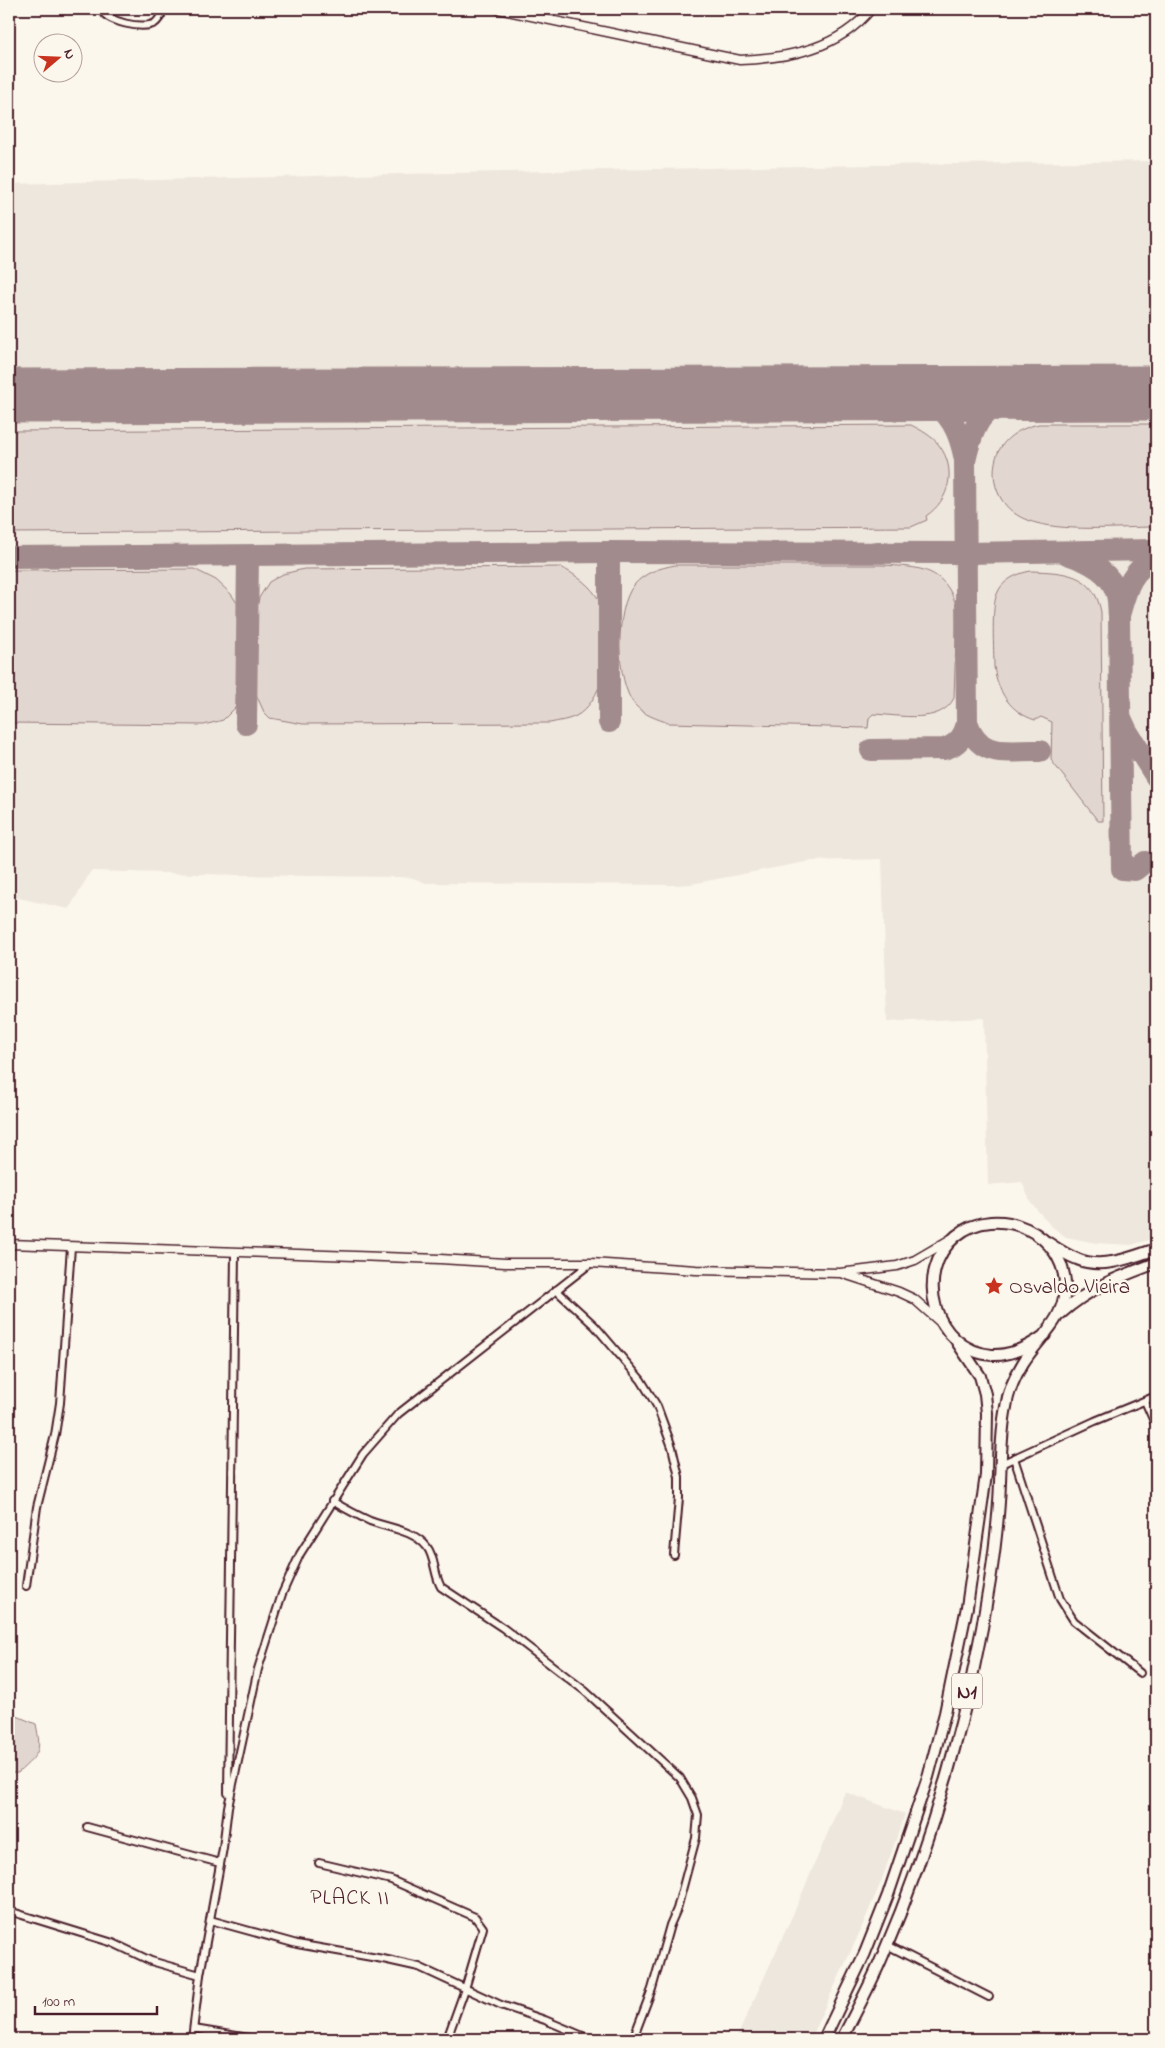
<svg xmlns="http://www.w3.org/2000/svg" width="1165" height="2048" viewBox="0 0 1165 2048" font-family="'Indie Flower',sans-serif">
<rect width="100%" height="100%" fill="#fbf7ec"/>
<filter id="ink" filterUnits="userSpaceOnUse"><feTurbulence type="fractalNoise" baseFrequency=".02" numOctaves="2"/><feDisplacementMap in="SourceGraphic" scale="10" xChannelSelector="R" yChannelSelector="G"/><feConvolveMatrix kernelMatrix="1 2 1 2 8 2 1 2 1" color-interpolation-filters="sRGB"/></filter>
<g filter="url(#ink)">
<g fill="#eee7de">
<path d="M1156,161V1238L1131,1245L1096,1243L1066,1237L1051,1226L1038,1211L1030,1201L1022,1182L988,1185L984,1018L887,1022L882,859L811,861L691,884L675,885L426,883L413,878L398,877L238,875L91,871L69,909L9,896V184L351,175L808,166Z"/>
<path d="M845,1792L905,1814L881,1882L857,1938L810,2039H736L795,1910Z"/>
</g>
<g fill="#e2d7d0" stroke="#967b7e">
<path d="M1039,424H1156V527C1120,527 1060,533 1027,520C1001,510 989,484 996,458C1002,438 1020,428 1039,424Z"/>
<path d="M911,425C921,430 932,436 939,445C957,469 950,500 926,516L927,520L911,527L9,533V431Z"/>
<path d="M675,565H882C919,567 945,567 957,608L954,698C941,725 899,715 873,714L869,718L868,728L669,723C657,719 644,715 635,705C615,682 615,608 634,585C645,572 660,568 675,565Z"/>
<path d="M561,567C577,576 591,585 600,602C606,615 604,665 601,679C599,692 588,710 576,716C569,720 558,721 550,723L303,724L270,718L264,712L254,690L256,612L259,598L269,582L283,574L304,569Z"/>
<path d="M194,569L216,580L231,594L241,609V691L235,708L223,720L204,725L9,723V570Z"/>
<path d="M1031,571C1064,572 1094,573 1101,612L1103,821H1098L1051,760L1052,722L1041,717L1035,720C1010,712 998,692 994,667C994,651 991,607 997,594C1002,580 1018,573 1031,571Z"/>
<path d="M9,1680L14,1694L10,1713L36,1724C42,1753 39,1753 18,1773H9Z"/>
</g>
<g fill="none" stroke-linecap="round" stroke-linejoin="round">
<g stroke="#a28b8c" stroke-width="22">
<path d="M887,394C901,396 917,397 929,402C952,411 961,438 965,460"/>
<path d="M1067,554C1086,560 1110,571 1116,592C1119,599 1118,608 1119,616L1122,869L1135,870L1145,862"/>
<path d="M9,557L609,552L967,553L1156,550"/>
<path d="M1120,612C1127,587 1131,571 1156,557"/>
<path d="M1121,718L1127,731L1156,777"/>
<path d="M609,722V552"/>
<path d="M967,722C980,760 1007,750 1040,751"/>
<path d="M246,724L248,556"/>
<path d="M871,750L944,749C958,745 965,735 967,722L965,461C975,416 984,407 1027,393"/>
</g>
<path stroke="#a28b8c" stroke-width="55" d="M9,396L1156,393"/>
<g stroke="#4a1f2b" stroke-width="10">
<g id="minor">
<path d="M101,9C106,22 143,30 155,23C158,21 159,18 161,16L160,9"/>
<path d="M556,1290L595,1326L641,1380L657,1406L672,1447L679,1477V1498L674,1555"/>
<path d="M1145,1401L1156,1426"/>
<path d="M1014,1458L1060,1599L1074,1621L1140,1673"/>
<path d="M1001,1464L1095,1421L1156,1396"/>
<path d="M332,1501C344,1508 357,1515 370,1521C388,1528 414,1530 427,1547C435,1557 434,1575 441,1587L503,1628L585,1691L680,1778L692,1798L698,1815L696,1838L677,1909L670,1925L652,1989L633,2039"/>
<path d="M26,1586L37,1507L55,1435L60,1403L71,1247"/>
<path d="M228,1793L235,1253"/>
<path d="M87,1827L220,1863"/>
<path d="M319,1863L391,1880L475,1917L483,1928L465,1989L447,2039"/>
<path d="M9,1911L113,1943L151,1961L200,1975"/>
<path d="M210,1920L297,1944L383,1959L419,1967L501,2005L545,2020L590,2039"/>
<path d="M887,1945L989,1997"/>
<path d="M194,2029L255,2039"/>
<path d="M192,2039L200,1975L223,1848L228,1807L258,1669L282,1594L300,1554L363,1454L398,1414L591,1263"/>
</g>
</g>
<g stroke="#4a1f2b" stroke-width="11">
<g id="tertiary">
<path d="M498,9L740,60C788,58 839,49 871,9"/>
<path d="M9,1244L440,1259L505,1263H591L696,1270L840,1273L897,1266L915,1260L951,1239"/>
<path d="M844,1274L899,1292L914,1299L941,1323"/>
</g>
</g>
<g stroke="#4a1f2b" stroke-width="14">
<g id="primary">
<path d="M824,2039L865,1953L888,1895L928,1777L945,1713L967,1607L986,1475L987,1413L985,1394L980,1376L957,1342"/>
<path d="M842,2039C856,2011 871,1984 883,1955C933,1839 971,1705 990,1581C995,1548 999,1515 1000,1482C1001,1457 1001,1431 1006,1407C1008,1392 1015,1376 1023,1363C1038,1338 1064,1321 1065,1289C1067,1233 997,1202 956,1236C912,1273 934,1350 992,1355C1012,1356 1030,1346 1045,1335"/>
</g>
</g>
<g stroke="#4a1f2b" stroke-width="14">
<g id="trunk">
<path d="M1047,1242C1056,1248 1066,1255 1077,1259C1102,1270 1132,1257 1156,1249"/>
<path d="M1060,1314C1090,1287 1119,1277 1156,1263"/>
</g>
</g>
<use href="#minor" stroke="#fbf7ec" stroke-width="6"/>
<use href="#tertiary" stroke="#fbf7ec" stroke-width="8"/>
<use href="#primary" stroke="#fbf7ec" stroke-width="10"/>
<use href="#trunk" stroke="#fbf7ec" stroke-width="10"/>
</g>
</g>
<defs>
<g id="sight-bare" transform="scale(1.5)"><path d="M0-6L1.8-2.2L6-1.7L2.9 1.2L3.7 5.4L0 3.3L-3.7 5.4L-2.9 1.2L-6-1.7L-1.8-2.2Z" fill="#c8321e" stroke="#fbf7ec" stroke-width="2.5" paint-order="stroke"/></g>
</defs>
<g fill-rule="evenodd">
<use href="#sight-bare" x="994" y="1286"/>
</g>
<g text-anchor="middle" stroke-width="5" stroke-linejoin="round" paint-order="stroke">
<rect fill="#fbf7ec" stroke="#7f6065" stroke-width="1" x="952" y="1673.5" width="30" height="35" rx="4"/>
<g font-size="20" font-weight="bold" fill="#4a1f2b">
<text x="967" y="1698">N1</text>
</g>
<g font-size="21" fill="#4a1f2b" stroke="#fbf7ec" text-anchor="start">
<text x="1009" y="1293">Osvaldo Vieira</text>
</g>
<g font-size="22" letter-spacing="1" fill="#4a1f2b" stroke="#fbf7ec">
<text x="350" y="1904">PLACK II</text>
</g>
</g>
<rect width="1165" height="2048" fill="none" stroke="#fbf7ec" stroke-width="30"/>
<rect x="15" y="15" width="1135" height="2018" fill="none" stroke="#4a1f2b" stroke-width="2" filter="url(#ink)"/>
<g transform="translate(58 58) rotate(71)"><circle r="24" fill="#fbf7ec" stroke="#b4a19f"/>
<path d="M0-4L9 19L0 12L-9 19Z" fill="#c8321e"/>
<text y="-8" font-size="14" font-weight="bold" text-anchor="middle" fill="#4a1f2b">N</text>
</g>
<path d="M35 2006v8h122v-8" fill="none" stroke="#4a1f2b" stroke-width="2.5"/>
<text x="42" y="2006" font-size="15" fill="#4a1f2b" stroke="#fbf7ec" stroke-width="4" paint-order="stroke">100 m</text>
</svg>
